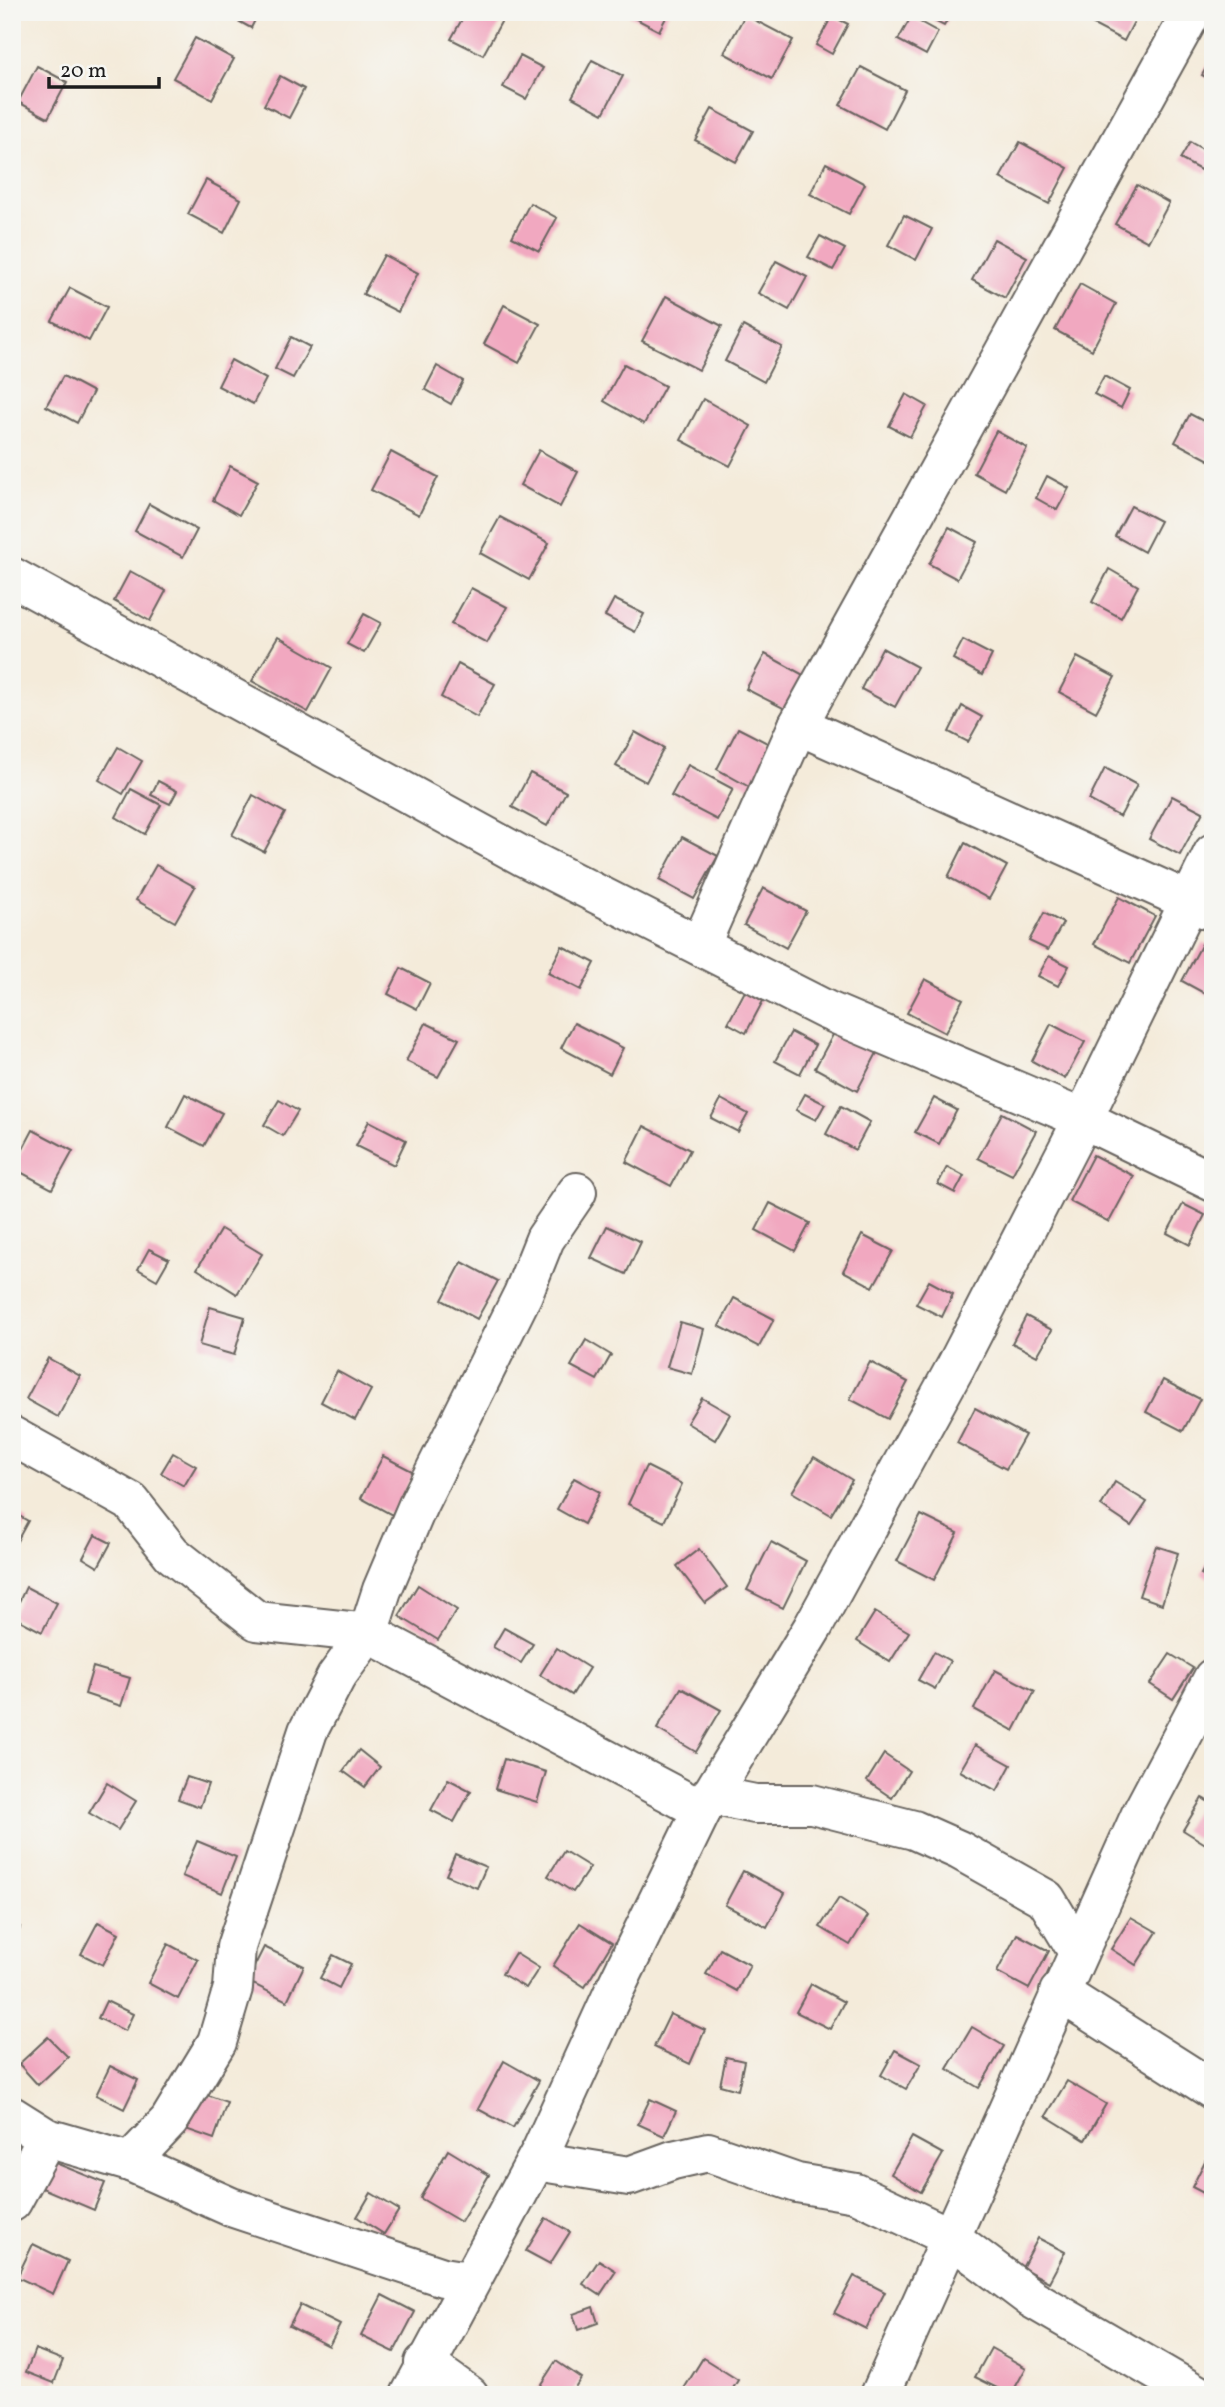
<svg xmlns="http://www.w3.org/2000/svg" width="1225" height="2407" viewBox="0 0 1225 2407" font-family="Vollkorn,serif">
<rect width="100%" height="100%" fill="#f6f6f2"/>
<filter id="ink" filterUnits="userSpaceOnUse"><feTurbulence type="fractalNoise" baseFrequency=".0143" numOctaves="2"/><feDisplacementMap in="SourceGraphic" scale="14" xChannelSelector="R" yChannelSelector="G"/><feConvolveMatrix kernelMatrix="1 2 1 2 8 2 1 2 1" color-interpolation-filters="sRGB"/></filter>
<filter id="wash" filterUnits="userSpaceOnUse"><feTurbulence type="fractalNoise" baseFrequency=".00686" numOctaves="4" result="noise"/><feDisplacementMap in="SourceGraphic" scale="28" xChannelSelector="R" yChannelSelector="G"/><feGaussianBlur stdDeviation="1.57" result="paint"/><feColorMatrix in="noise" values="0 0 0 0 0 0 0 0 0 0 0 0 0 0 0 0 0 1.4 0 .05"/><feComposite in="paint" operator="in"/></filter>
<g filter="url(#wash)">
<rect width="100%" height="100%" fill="#f4ebda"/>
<g id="blocks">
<g fill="#f1a8c0">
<path d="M222,12H259L251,28Z"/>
<path d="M466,12L506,13L483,55L451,39Z"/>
<path d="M623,12H669L659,31Z"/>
<path d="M917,12H952L944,26Z"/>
<path d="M1091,12H1139L1124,41L1086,21Z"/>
<path d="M745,15L793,40L772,79L724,53Z"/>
<path d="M832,16L848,24L832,54L816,45Z"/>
<path d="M911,17L938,32L926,55L898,40Z"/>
<path d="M195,38L234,59L212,99L173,78Z"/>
<path d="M520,56L543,68L526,99L503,87Z"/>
<path d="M1213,56V81L1202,75Z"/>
<path d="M592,60L623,76L603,114L572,97Z"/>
<path d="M37,66L67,82L48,118L18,102Z"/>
<path d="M861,67L905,90L885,129L840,105Z"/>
<path d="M280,76L304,89L289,118L264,105Z"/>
<path d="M712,109L753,131L736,162L695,140Z"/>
<path d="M1020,142L1068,168L1049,204L1000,178Z"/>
<path d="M1190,142L1213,155L1206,173L1180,159Z"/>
<path d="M826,163L865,184L849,214L810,194Z"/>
<path d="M206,180L241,199L224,233L188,214Z"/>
<path d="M1137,185L1169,203L1148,242L1115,224Z"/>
<path d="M530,203L557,218L539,251L512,237Z"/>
<path d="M904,215L932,229L916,260L888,245Z"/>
<path d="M820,236L845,249L833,270L808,257Z"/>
<path d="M994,239L1027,257L1005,298L972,280Z"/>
<path d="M384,255L418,273L398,312L363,294Z"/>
<path d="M776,261L807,277L789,310L758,293Z"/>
<path d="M1080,284L1116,304L1092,350L1055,330Z"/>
<path d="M70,288L107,307L89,341L52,321Z"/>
<path d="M666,296L722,326L699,370L642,341Z"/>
<path d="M504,305L540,324L519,363L484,344Z"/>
<path d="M743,326L782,347L764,382L725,361Z"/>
<path d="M291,337L310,347L293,378L275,369Z"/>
<path d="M231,360L266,379L253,404L218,386Z"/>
<path d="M624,364L665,386L644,424L604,401Z"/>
<path d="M437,366L463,381L451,404L425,389Z"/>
<path d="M63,376L93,392L77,423L46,406Z"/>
<path d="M1104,376L1130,390L1121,408L1094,394Z"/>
<path d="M906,394L927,406L910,437L889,426Z"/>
<path d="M703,399L751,426L730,466L681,440Z"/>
<path d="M1190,414L1213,426V462L1175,442Z"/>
<path d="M996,431L1027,448L1005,490L974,473Z"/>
<path d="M539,450L578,472L560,507L520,485Z"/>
<path d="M391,452L438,477L419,515L371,490Z"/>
<path d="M230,466L258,481L239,515L213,500Z"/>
<path d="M1047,476L1069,488L1057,510L1036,498Z"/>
<path d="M149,504L197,530L183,557L135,531Z"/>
<path d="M1131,506L1160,521L1144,552L1115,536Z"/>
<path d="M500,517L549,543L529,580L480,553Z"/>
<path d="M949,527L977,542L957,579L929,564Z"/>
<path d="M1109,569L1138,586L1121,618L1092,602Z"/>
<path d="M130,571L166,591L150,621L114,601Z"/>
<path d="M471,588L507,607L487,643L451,624Z"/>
<path d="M614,599L644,614L635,632L605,616Z"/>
<path d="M364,614L381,623L364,653L347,644Z"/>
<path d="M278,637L332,668L308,712L252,681Z"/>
<path d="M963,640L992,655L982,675L953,659Z"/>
<path d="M882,648L917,667L895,707L861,689Z"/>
<path d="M765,654L807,677L789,711L746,689Z"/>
<path d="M1077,657L1115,677L1096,712L1059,692Z"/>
<path d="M458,664L495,684L477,717L441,697Z"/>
<path d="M962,706L982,717L968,742L949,732Z"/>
<path d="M738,728L773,746L751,788L717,769Z"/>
<path d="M635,732L664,748L646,782L616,766Z"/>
<path d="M118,747L142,761L123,794L99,780Z"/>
<path d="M688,765L733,789L717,820L671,796Z"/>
<path d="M1105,768L1137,785L1120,817L1089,800Z"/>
<path d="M530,773L566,792L547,826L512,807Z"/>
<path d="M158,781L177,791L170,804L151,795Z"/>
<path d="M131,789L161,805L145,834L116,817Z"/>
<path d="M253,795L285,813L264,852L232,835Z"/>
<path d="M1172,796L1203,812L1180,855L1149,839Z"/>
<path d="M682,837L718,856L694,899L659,880Z"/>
<path d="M965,843L1007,866L989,899L948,877Z"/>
<path d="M156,865L195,887L175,922L136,900Z"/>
<path d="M763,888L806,911L786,948L744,925Z"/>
<path d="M1119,897L1155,916L1130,963L1094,944Z"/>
<path d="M1044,913L1063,923L1048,950L1029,941Z"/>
<path d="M1203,942L1213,948V998L1182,981Z"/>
<path d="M562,946L595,963L581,990L548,973Z"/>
<path d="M1049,956L1069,966L1058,986L1038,976Z"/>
<path d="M401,968L430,983L417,1009L388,994Z"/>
<path d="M925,979L963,999L945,1033L907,1013Z"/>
<path d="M745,991L763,1001L746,1033L728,1023Z"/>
<path d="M426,1023L459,1039L438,1077L406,1061Z"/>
<path d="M574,1023L623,1048L610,1074L561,1048Z"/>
<path d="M1051,1024L1085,1042L1065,1079L1032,1061Z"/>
<path d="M835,1031L877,1053L857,1091L815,1068Z"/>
<path d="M791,1032L815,1045L800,1074L775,1061Z"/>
<path d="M185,1094L222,1113L204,1146L168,1127Z"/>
<path d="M805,1094L825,1104L816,1120L796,1110Z"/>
<path d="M934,1098L957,1110L939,1144L915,1132Z"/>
<path d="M721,1099L748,1114L738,1132L711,1118Z"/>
<path d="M279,1100L298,1111L283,1136L264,1125Z"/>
<path d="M841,1106L870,1122L855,1150L826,1134Z"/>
<path d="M1002,1113L1036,1131L1012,1175L978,1158Z"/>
<path d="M369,1121L406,1140L394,1165L356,1146Z"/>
<path d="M644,1126L690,1150L671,1186L626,1162Z"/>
<path d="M33,1130L73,1151L52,1189L13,1168Z"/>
<path d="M1093,1155L1134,1176L1109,1222L1069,1201Z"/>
<path d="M947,1167L964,1176L955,1193L938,1184Z"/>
<path d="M770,1203L810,1223L795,1251L756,1230Z"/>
<path d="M1183,1204L1205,1215L1190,1245L1167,1233Z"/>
<path d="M607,1226L641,1242L626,1274L591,1258Z"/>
<path d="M221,1229L262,1254L237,1294L197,1269Z"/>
<path d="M862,1235L893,1251L873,1287L843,1271Z"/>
<path d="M149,1249L169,1259L157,1280L138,1269Z"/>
<path d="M462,1262L498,1281L477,1319L442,1300Z"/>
<path d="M929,1281L953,1294L942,1317L916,1304Z"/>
<path d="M734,1298L774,1319L759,1347L719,1326Z"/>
<path d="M210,1307L245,1317L234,1355L199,1345Z"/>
<path d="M1026,1316L1052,1330L1037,1356L1012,1343Z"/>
<path d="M680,1322L704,1329L692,1374L667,1367Z"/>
<path d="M586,1340L611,1355L597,1380L571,1366Z"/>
<path d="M48,1358L80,1376L58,1417L26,1399Z"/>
<path d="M870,1362L908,1382L888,1419L850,1399Z"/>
<path d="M337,1371L371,1390L355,1420L321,1402Z"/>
<path d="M1163,1380L1200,1399L1183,1431L1146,1412Z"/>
<path d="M702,1398L730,1414L715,1440L687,1423Z"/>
<path d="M975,1408L1025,1435L1006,1469L957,1443Z"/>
<path d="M173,1453L196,1466L184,1486L161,1473Z"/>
<path d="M383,1456L414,1472L392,1515L361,1498Z"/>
<path d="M814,1457L852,1480L831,1515L792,1492Z"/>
<path d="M646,1466L682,1484L664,1522L628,1504Z"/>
<path d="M574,1478L600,1492L584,1524L557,1509Z"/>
<path d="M1115,1482L1147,1502L1131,1526L1101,1506Z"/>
<path d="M12,1512L28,1521L12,1550Z"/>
<path d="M921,1515L958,1533L934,1580L897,1561Z"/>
<path d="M95,1535L111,1543L98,1567L83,1558Z"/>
<path d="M771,1542L806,1561L783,1608L747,1590Z"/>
<path d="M1156,1546L1178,1553L1162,1604L1139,1596Z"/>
<path d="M699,1549L727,1587L705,1603L677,1566Z"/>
<path d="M1213,1552V1580L1201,1574Z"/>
<path d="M418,1585L457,1610L438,1640L399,1616Z"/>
<path d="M26,1587L57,1603L42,1632L12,1616Z"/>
<path d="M875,1612L909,1632L890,1662L857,1641Z"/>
<path d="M504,1628L533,1644L521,1663L493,1647Z"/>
<path d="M557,1648L589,1668L572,1695L540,1675Z"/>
<path d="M934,1652L950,1661L935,1689L918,1680Z"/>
<path d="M1170,1654L1193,1668L1173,1699L1150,1684Z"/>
<path d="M93,1667L130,1678L121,1706L85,1694Z"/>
<path d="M995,1670L1035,1691L1014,1731L974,1709Z"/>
<path d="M681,1688L721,1710L696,1752L657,1729Z"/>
<path d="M975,1745L1011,1765L997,1791L960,1771Z"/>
<path d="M359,1750L380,1767L365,1787L343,1771Z"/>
<path d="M884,1754L909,1771L892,1798L867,1781Z"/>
<path d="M504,1759L546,1772L537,1802L495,1789Z"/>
<path d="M187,1777L208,1784L200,1807L178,1799Z"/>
<path d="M448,1779L471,1791L454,1822L431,1810Z"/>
<path d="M107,1783L136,1801L118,1830L89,1813Z"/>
<path d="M1202,1798L1213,1804V1836L1207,1845L1183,1830Z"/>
<path d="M197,1841L236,1857L222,1893L182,1876Z"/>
<path d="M564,1851L590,1867L573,1892L548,1876Z"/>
<path d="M455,1854L486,1867L477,1888L446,1875Z"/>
<path d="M743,1871L785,1893L767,1927L725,1905Z"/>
<path d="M839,1898L868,1916L850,1945L820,1927Z"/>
<path d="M1131,1917L1157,1932L1136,1965L1111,1949Z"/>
<path d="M98,1922L119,1933L103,1965L81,1954Z"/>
<path d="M580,1923L612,1943L585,1987L553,1966Z"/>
<path d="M12,1926L20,1927L13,1955H12Z"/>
<path d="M1017,1934L1049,1951L1029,1989L997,1972Z"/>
<path d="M168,1944L198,1960L178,1999L148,1983Z"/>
<path d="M264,1947L304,1966L287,2001L247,1981Z"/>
<path d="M720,1949L750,1965L737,1991L706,1974Z"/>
<path d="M515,1953L539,1968L526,1988L502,1974Z"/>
<path d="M333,1955L351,1964L339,1988L320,1978Z"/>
<path d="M811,1984L844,2002L830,2029L796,2012Z"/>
<path d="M106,2001L133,2014L125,2031L98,2018Z"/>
<path d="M670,2014L705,2030L690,2064L654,2047Z"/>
<path d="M972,2027L1004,2046L979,2088L947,2069Z"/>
<path d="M48,2037L68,2057L38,2085L19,2064Z"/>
<path d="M895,2050L921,2064L906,2089L881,2075Z"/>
<path d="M726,2057L744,2061L738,2090L720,2085Z"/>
<path d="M504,2061L539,2081L513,2128L478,2109Z"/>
<path d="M110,2066L138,2080L124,2109L96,2095Z"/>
<path d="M1067,2081L1106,2104L1085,2140L1046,2116Z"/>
<path d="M193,2090L227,2102L214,2139L180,2127Z"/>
<path d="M650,2099L676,2111L664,2136L638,2124Z"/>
<path d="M912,2137L943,2154L921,2192L891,2174Z"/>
<path d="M448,2150L489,2175L461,2222L420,2198Z"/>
<path d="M1207,2157L1213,2160V2198L1192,2187Z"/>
<path d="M53,2162L105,2183L94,2210L42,2188Z"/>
<path d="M371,2193L399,2210L384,2234L357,2217Z"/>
<path d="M546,2218L570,2232L550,2264L526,2251Z"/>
<path d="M1038,2238L1065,2252L1049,2282L1022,2268Z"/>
<path d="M33,2244L68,2261L53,2294L17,2277Z"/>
<path d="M599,2260L616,2271L600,2295L583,2284Z"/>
<path d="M854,2276L885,2292L866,2329L834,2313Z"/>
<path d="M382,2295L415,2312L394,2352L361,2336Z"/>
<path d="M300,2305L340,2325L329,2346L289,2326Z"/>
<path d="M593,2307L598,2323L578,2330L573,2314Z"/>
<path d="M991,2348L1026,2368L1011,2395L975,2377Z"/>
<path d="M35,2349L63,2360L54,2383L26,2372Z"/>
<path d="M703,2358L738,2380L729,2395H680Z"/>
<path d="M556,2361L581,2378L570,2395H537L535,2393Z"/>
</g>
</g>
</g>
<g filter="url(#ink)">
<use href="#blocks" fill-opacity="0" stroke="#68645e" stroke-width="2"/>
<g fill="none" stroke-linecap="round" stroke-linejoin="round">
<g stroke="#68645e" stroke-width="42">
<g id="street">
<path d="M12,577L524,857L826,1010L1083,1119L1213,1182"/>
<path d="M798,725L1213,912"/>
<path d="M700,946L798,725L1192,12"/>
<path d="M12,1436L131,1502L172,1554L257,1621L368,1633L702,1810"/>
<path d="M710,1795L755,1804H812L914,1830L959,1850L1046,1899L1078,1952"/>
<path d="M1059,1992L1213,2090"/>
<path d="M12,2116L47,2138L130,2162L169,2121L217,2042L233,1988L236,1947L308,1731L336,1677L368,1633L382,1590L418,1505L523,1294L545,1239L577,1192"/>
<path d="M536,2161L629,2176L673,2160L708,2152L797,2183L856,2193L950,2237L1031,2298L1198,2395"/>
<path d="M130,2162L231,2207L443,2277L469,2281"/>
<path d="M12,2202L47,2138"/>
<path d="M424,2363L469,2395"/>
<path d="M410,2395L542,2149L615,1989L702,1810L813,1627L956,1366L1083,1119L1213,853"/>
<path d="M880,2395L1140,1816L1213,1678"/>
</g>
</g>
<use href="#street" stroke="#fff" stroke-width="38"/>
</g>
</g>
<rect width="1225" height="2407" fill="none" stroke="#f6f6f2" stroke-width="42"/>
<path d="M49 77v10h110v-10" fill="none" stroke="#1c1c1c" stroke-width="3.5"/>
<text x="60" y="77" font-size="21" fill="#1c1c1c" stroke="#f6f6f2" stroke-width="5" paint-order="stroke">20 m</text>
</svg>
